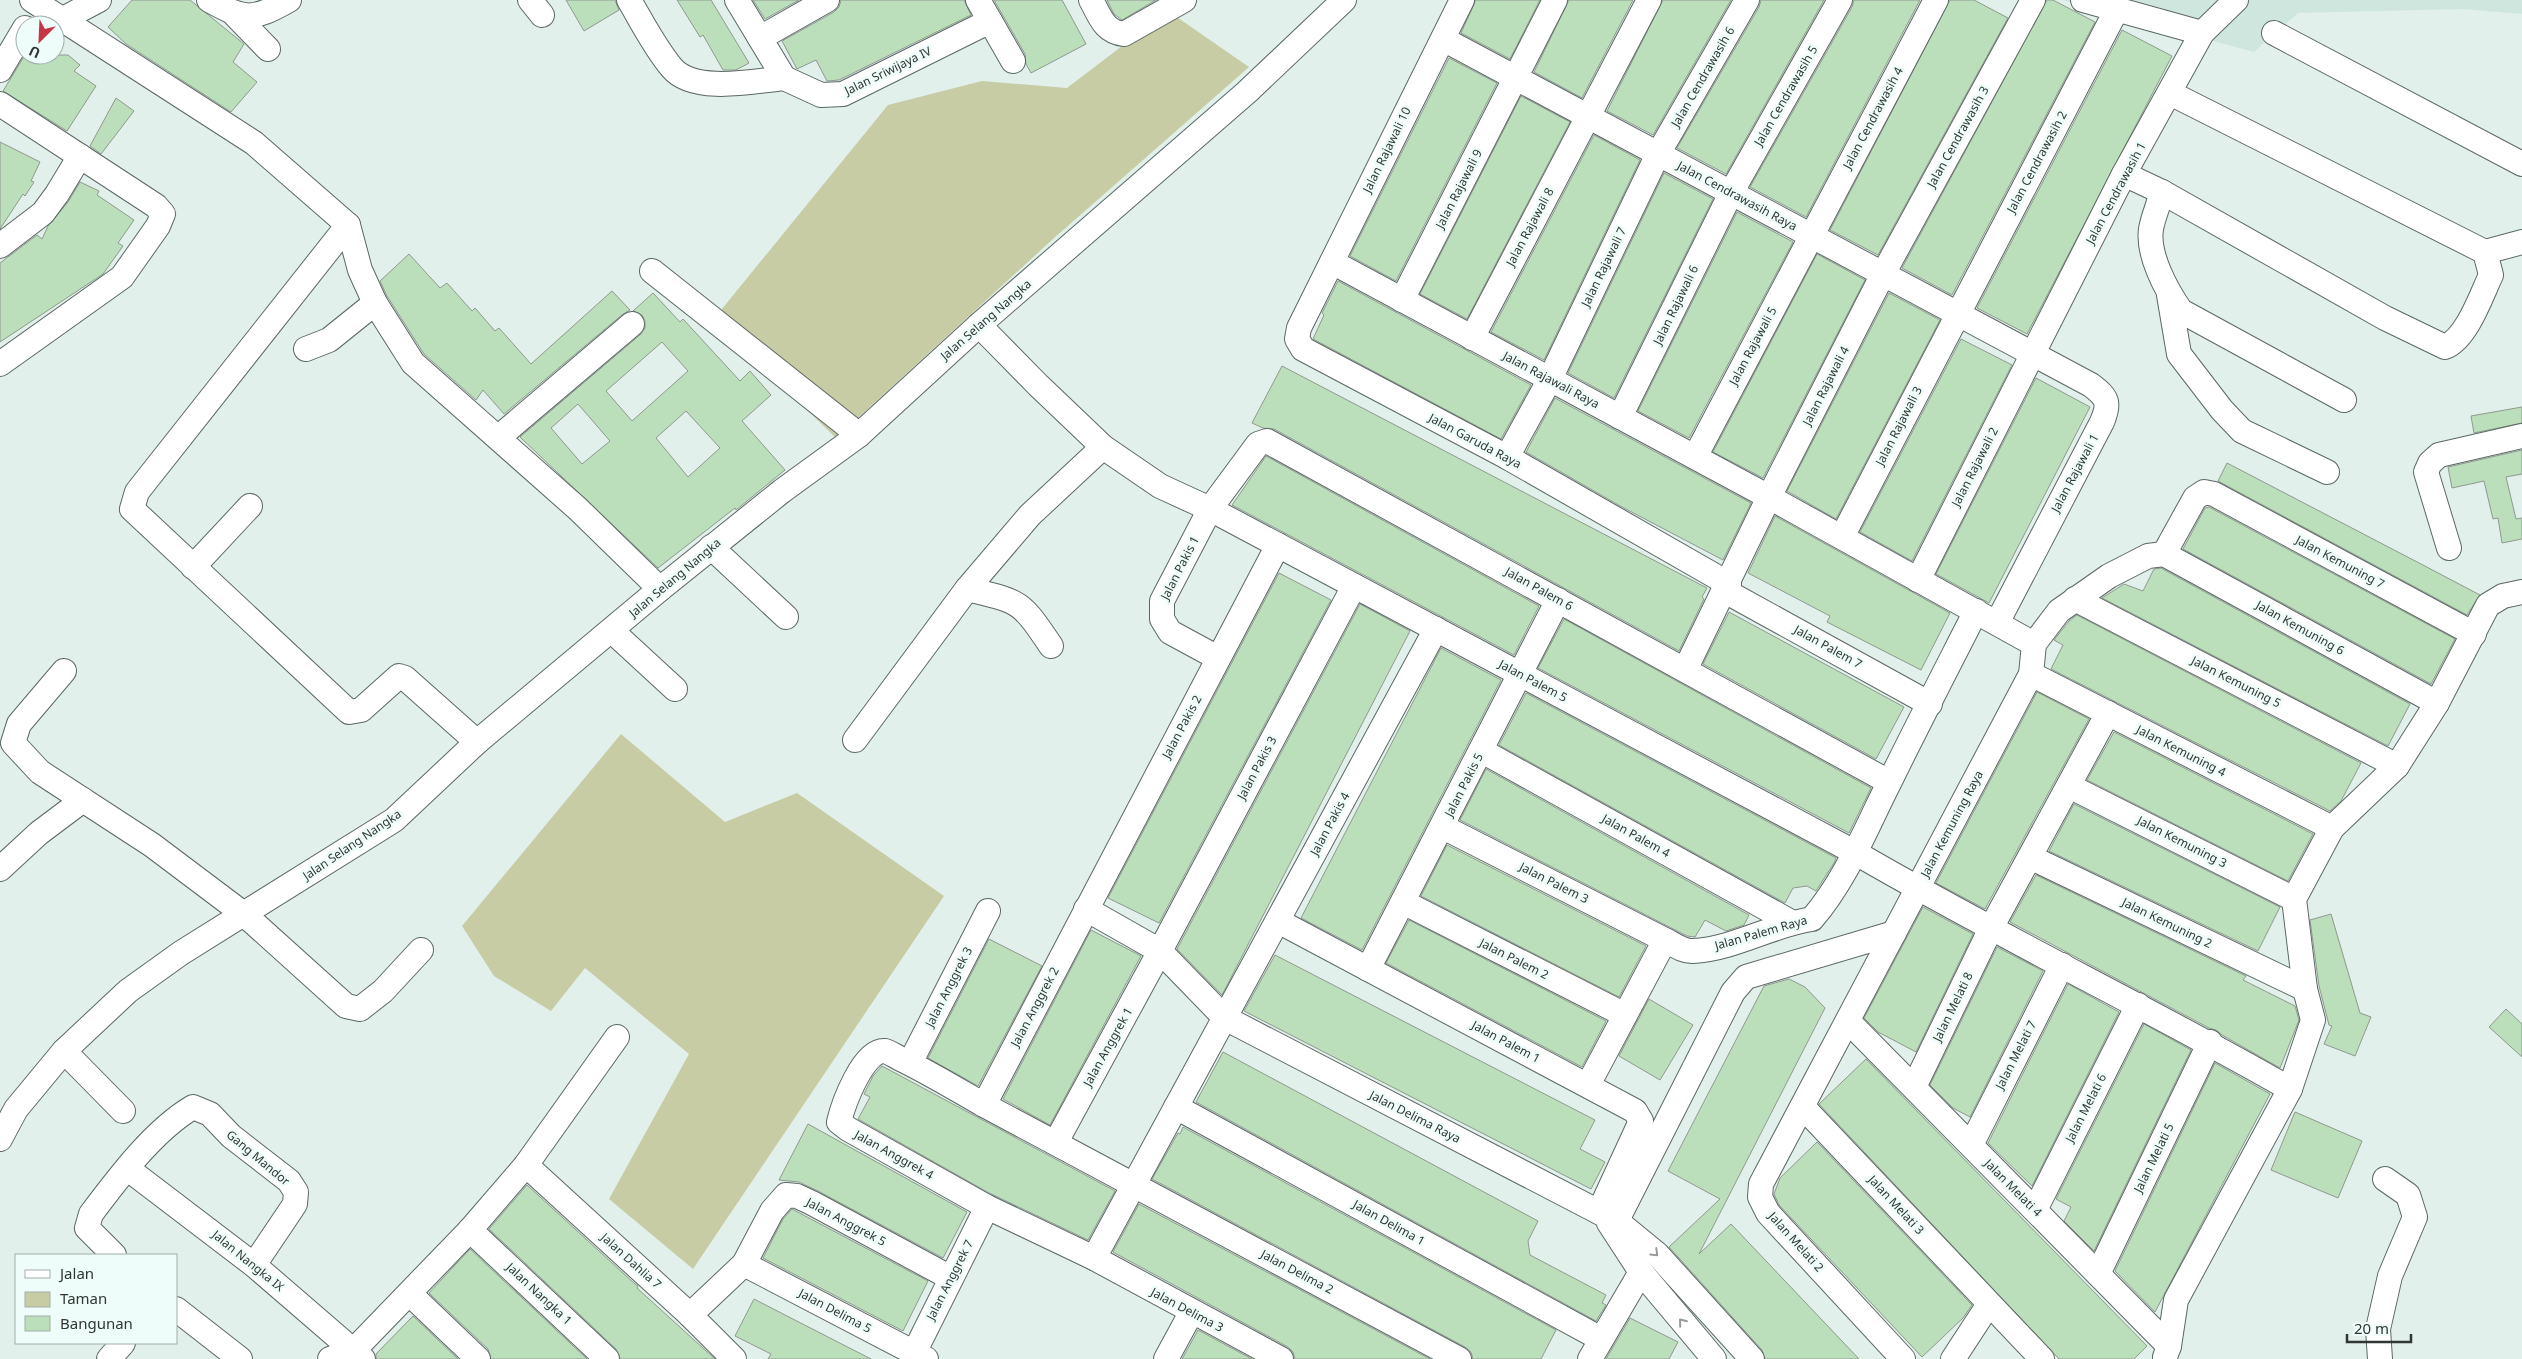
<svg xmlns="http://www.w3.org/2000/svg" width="2522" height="1359" viewBox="0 0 2522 1359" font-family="'Noto Sans',sans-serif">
<rect width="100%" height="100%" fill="#e1f0eb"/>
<path fill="#cfe6df" d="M2062,0H2522V14L2463,9L2298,13L2254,52Z"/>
<g fill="#c7cca5">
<path d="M1168,11L1249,67L1053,239L836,438L713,320L888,105L982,81L1067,88Z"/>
<path d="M621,734L725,822L797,793L944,896L693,1269L609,1199L689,1054L585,968L551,1011L494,976L462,926Z"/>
</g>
<g fill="#bbdfbb" stroke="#90988f" fill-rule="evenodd">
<path d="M132,0H190L244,44L233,62L257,82L231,112L126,44L108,27Z"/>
<path d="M566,0H615L619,10L584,31Z"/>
<path d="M677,0H711L749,63L736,70H723L703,35L700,37Z"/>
<path d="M753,0H799L765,19Z"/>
<path d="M841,0H964L971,15L839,80L827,81L816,60L797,69L782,41L834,12L839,7Z"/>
<path d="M994,0H1062L1086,44L1031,73L1026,64L1025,54Z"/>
<path d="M1107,0H1156L1122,20L1114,14Z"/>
<path d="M1476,0H1540L1510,59L1461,33Z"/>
<path d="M1569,0H1633L1582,98L1534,72Z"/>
<path d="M1663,0H1731L1653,135L1607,111Z"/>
<path d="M1761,0H1824L1726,174L1677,148L1759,7Z"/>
<path d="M1854,0H1920L1806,217L1750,187L1852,7Z"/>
<path d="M1950,0H1974L2008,18L1878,255L1830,230Z"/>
<path d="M2047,0H2053L2095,22L1952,295L1902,268Z"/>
<path d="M2122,30L2172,56L2027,334L1977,308Z"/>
<path d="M25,55H68L80,65L74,71L96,86L67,131L3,91Z"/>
<path d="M1449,58L1497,83L1396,281L1350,256Z"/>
<path d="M1521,96L1570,122L1467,319L1420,294Z"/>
<path d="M116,98L134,111L101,154L90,146Z"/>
<path d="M1594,135L1640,160L1544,360L1491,332Z"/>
<path d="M0,142L40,162L31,181L34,182L25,196L23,194L0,229Z"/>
<path d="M1664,173L1713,199L1614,398L1568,373Z"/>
<path d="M80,182L99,191L97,195L134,220L118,243L123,246L103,274L0,342V263L37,235L42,239L48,226L68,202Z"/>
<path d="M1737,212L1793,242L1689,438L1638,411Z"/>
<path d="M409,254L440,288L447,283L472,311L475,308L495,331L499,328L531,364L612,291L630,310L623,314L504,414L483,390L476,400L424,354L387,296L380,281Z"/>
<path d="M1817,254L1865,280L1763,478L1713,452Z"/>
<path d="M1338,281L1531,385L1501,439L1313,339L1324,315L1322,313Z"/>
<path d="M653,293L680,322L683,319L740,381L750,371L771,395L742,421L785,470L736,510L735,508L658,568L520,437L641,334L645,328V321L642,315L633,311ZM662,342L688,371L632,421L606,391ZM578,404L610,441L582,464L551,428ZM686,411L720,448L688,477L656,438Z"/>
<path d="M1889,293L1940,320L1836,519L1787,491Z"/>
<path d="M1961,339L2012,365L1912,561L1860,532Z"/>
<path d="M1282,366L1707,588L1702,597L1704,599L1679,651L1274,429L1263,428L1252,423Z"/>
<path d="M2036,378L2090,407L1989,603L1936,574Z"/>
<path d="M1555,398L1751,503L1723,560L1622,507L1526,452Z"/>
<path d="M2522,407V423L2474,433L2471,416Z"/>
<path d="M2522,450V474L2506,477L2516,519L2522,518V539L2502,543L2498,518L2493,519L2484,481L2452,488L2448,467Z"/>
<path d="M1266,456L1539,606L1514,655L1232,505Z"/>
<path d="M2227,463L2421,564L2480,595L2467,615L2218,481Z"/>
<path d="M2209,507L2455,639L2431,684L2183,549L2205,508Z"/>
<path d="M1775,516L1950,613L1921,670L1827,622L1830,616L1748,573Z"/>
<path d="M2161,568L2410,704L2388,746L2102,598L2124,584L2143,591L2154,569Z"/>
<path d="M1279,573L1331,600L1159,923L1108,898Z"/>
<path d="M1360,604L1410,631L1222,995L1177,949Z"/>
<path d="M1729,612L1904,707L1876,759L1703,664Z"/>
<path d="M2077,615L2361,763L2341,801L2330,811L2051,669L2063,645L2054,640L2069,621Z"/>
<path d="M1564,619L1871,788L1849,833L1538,668Z"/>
<path d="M1441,648L1501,680L1362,950L1301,918Z"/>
<path d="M2037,692L2089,719L1985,909L1936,883Z"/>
<path d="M1526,693L1836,858L1834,863L1816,891L1807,886L1793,888L1785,903L1499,745Z"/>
<path d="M2114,732L2313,834L2288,881L2087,780Z"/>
<path d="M1486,769L1749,915L1744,925L1726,931L1705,920L1695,937L1687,936L1460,820Z"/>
<path d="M2074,804L2280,907L2258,951L2049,851Z"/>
<path d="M1447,845L1646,946L1619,997L1421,896Z"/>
<path d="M2036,875L2246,976L2243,980L2295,1006L2299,1020L2280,1068L2222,1035L2216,1030L2209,1028L2010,922Z"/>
<path d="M1923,907L1973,934L1916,1052L1878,1032L1864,1018Z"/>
<path d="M2331,914L2360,1013L2371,1017L2355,1056L2324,1044L2332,1026L2329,1025L2319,986L2310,920Z"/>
<path d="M1409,920L1606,1021L1582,1067L1386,963Z"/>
<path d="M1091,930L1141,956L1050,1125L1003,1099Z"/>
<path d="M989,939L1042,966L978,1086L928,1058Z"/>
<path d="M1997,947L2043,971L1970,1117L1953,1108L1930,1085Z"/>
<path d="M1275,955L1595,1120L1580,1149L1605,1162L1591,1189L1244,1011Z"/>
<path d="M1789,979L1805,987L1825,1008L1699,1254L1731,1224L1859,1359H1765L1762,1350L1669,1247L1720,1199L1668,1171L1764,986Z"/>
<path d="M2068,984L2119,1012L2032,1186L1988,1143Z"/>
<path d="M1649,999L1693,1025L1660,1080L1619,1056Z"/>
<path d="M2506,1009L2522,1024V1057L2489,1027Z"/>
<path d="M2144,1024L2191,1050L2094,1251L2064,1221L2071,1207L2056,1199Z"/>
<path d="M1223,1052L1538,1221L1528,1241L1530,1255L1606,1295L1602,1303L1606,1305L1596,1321L1196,1102Z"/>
<path d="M1866,1059L2147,1346L2134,1359H2059L1819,1104Z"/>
<path d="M2215,1063L2270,1094L2155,1312L2115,1271Z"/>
<path d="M882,1066L1115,1191L1088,1240L989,1193L858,1119L870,1097L864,1094L873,1076Z"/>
<path d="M2295,1112L2362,1141L2338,1198L2271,1170Z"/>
<path d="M808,1124L967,1212L943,1258L818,1191L799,1182L779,1180Z"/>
<path d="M1183,1127L1556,1330L1541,1359H1473L1471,1352L1465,1347L1152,1179L1178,1133L1180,1134Z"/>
<path d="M1817,1142L1972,1305L1963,1318L1922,1357L1779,1205L1774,1194L1780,1178Z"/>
<path d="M527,1185L635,1284L638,1286L637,1288L715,1359H620L616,1349L489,1229Z"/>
<path d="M1139,1204L1430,1359H1295L1293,1352L1288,1347L1113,1252Z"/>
<path d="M792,1209L928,1281L903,1331L763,1258L783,1219Z"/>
<path d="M470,1249L587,1359H491L488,1349L429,1293Z"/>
<path d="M754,1299L787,1316L871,1359H768L771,1354L735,1336Z"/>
<path d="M413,1316L458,1359H376V1354Z"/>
<path d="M1630,1318L1678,1342L1669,1359H1606Z"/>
<path d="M1198,1330L1252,1359H1182Z"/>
</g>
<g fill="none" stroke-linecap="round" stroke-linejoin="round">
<g stroke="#5b6864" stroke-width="26">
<g id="street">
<path d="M32,0L254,143L348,225L360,270L375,303L413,363L578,509L660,589"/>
<path d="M209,0C245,20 252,21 289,0"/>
<path d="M530,0L542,15"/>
<path d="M629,0C642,22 655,48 672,68C694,94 755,81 784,78"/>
<path d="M737,0L784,78"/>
<path d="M978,0L1013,61"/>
<path d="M1091,0C1100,16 1104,32 1124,34L1184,0"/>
<path d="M1462,0L1299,328L1297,339L1303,349L1507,457L1729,584"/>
<path d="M2083,0L2202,33"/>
<path d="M235,15L268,49"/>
<path d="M63,19L99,0"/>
<path d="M2274,33L2522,164"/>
<path d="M760,38L827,0"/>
<path d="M1443,39L2091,385C2108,398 2110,403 2102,422L1997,623"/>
<path d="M0,70L25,28"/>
<path d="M784,78L821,95L843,94L990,21"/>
<path d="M2170,93L2485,252"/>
<path d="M0,104L156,206L163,214L158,226L122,277L0,364"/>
<path d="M2124,174L2162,192L2385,318L2445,347C2467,338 2481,296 2491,275L2485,252L2522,242"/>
<path d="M2162,192C2159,204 2153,217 2151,229C2147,255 2167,291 2181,311L2344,400"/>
<path d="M348,225L137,492L132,509L349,712L361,710L399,676L405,678L477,742"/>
<path d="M0,246L43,213L57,194L80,156"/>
<path d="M1332,262L1769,497L2034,644"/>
<path d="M652,271L859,435"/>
<path d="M2169,295L2179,354L2222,410L2242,431L2327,472"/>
<path d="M1402,300L1555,0"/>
<path d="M979,325L1038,385L1103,447L1160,486L1210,509L1856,853C1998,936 2147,1007 2290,1089"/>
<path d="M1472,338L1649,0"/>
<path d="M306,349L329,340L375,303"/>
<path d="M1620,417L1731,193L1840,0"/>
<path d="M499,437L632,324"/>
<path d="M1507,457L1550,379L1658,154L1747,0"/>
<path d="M1695,457L1936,0"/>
<path d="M1842,537L2117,9"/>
<path d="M711,547L786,617"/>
<path d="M2449,548L2426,472L2430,463L2439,455L2522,436"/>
<path d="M2164,554L2437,703"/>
<path d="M193,567L250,506"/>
<path d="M1918,580L2124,174L2202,33L2236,0"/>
<path d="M967,589C1021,602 1020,600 1051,646"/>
<path d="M1725,591L1930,704"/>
<path d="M2075,599L2397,766"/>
<path d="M612,631L675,689"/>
<path d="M1218,658L1170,632L1162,619V601L1210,509L1258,444L1267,441L1889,782"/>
<path d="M1686,668L1769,497L1883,274L2033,0"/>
<path d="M64,671L19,724L13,743L40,772L152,845L245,915L346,1006L360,1009L383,991L421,950"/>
<path d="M2031,674L2332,828"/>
<path d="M855,740L967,589L1030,515L1103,447"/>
<path d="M1482,751L1791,922"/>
<path d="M2069,786L2294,899"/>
<path d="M1443,827L1665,940C1673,944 1684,952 1693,951C1734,949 1771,925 1812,919C1847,878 1866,828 1890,781C1918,724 1947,668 1976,611"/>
<path d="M2030,857L2305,989"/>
<path d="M0,869L39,833L83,800"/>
<path d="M1403,902L1625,1015"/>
<path d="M1086,909L1160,951L1225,1018L1618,1222L1657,1254L1752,1359"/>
<path d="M1278,921L1635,1111L1641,1121L1599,1212"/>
<path d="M1368,969L1558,600"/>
<path d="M1848,1021L2169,1346L2165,1357"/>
<path d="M64,1051L123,1111"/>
<path d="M910,1063L988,911"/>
<path d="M1588,1085L1665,940"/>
<path d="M1914,1087L1991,928L2108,713"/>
<path d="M984,1105L1278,545"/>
<path d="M1176,1107L1601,1339"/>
<path d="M1803,1107L2042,1359"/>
<path d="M0,1139L16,1109L64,1051L128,991L181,953L394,820L477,742L660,589L782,491L859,435L979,325L1247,92L1344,0"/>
<path d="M1056,1142L1160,951L1354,586"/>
<path d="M1971,1145L2062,965"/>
<path d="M526,1165L690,1315L734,1359"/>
<path d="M128,1169L254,1265L363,1359"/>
<path d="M2035,1210L2138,1005"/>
<path d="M1609,1223L1641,1272L1714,1359"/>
<path d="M1613,1228L1733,992L1746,977L1894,933"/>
<path d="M470,1230L607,1359"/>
<path d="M114,1255L87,1228L91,1214C118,1178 154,1130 193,1107L210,1114L231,1136L289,1181L296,1192L295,1204L254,1265"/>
<path d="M1094,1258L1436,629"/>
<path d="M744,1264L926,1359"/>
<path d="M2098,1274L2210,1042"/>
<path d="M410,1294L478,1359"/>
<path d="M176,1309L240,1359"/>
<path d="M690,1315L744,1264L772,1211L786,1195L797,1196L812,1203L951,1278"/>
<path d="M2169,1346L2176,1300L2290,1089L2313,1020L2305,989L2294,899L2332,828L2397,766L2437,703L2488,605L2503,596L2522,592"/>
<path d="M914,1353L987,1207"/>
<path d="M109,1359L123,1343"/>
<path d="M330,1359L354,1350L470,1230L526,1165L617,1037"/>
<path d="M1166,1359L1191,1313"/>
<path d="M1281,1359L1094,1258L987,1207L848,1129L839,1122C843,1105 863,1049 885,1051C889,1052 895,1056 899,1058C928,1072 956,1089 984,1105L1459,1359"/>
<path d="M1590,1359L1641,1272"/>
<path d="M1903,1359L1768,1213L1760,1197L1761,1184L2031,674L2034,644L2059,611L2109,576L2148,556L2164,554L2195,498L2204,492L2214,494L2474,634"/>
<path d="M1953,1359L1989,1304"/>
<path d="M2380,1359L2378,1329L2390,1276L2415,1217L2408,1195L2385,1179"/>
</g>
</g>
<use href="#street" stroke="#fff" stroke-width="24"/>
</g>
<defs><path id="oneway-chevron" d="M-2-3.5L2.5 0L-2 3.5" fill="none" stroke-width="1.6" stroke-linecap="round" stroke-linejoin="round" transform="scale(1.25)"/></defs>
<g stroke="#989a9a">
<use href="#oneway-chevron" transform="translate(1655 1253) rotate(44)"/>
<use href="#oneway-chevron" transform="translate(1682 1322) rotate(-129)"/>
</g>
<g text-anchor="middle" stroke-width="5" stroke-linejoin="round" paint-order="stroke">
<g font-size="12" fill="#303634" stroke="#eefdf9">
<text transform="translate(888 71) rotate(-26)" y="4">Jalan Sriwijaya IV</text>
<text transform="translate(1703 77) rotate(-60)" y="4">Jalan Cendrawasih 6</text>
<text transform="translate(1786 96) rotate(-60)" y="4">Jalan Cendrawasih 5</text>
<text transform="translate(1873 118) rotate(-62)" y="4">Jalan Cendrawasih 4</text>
<text transform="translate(1958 137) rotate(-61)" y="4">Jalan Cendrawasih 3</text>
<text transform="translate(1387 150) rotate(-64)" y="4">Jalan Rajawali 10</text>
<text transform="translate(2037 162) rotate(-62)" y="4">Jalan Cendrawasih 2</text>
<text transform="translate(1459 189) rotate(-63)" y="4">Jalan Rajawali 9</text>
<text transform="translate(2116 193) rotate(-62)" y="4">Jalan Cendrawasih 1</text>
<text transform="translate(1737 196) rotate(28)" y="4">Jalan Cendrawasih Raya</text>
<text transform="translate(1530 227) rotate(-62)" y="4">Jalan Rajawali 8</text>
<text transform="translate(1604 267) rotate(-64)" y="4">Jalan Rajawali 7</text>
<text transform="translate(1676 305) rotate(-64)" y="4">Jalan Rajawali 6</text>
<text transform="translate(986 320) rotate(-41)" y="4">Jalan Selang Nangka</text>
<text transform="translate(1753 346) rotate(-62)" y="4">Jalan Rajawali 5</text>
<text transform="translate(1551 380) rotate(28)" y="4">Jalan Rajawali Raya</text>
<text transform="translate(1826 386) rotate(-63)" y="4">Jalan Rajawali 4</text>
<text transform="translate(1899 426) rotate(-63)" y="4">Jalan Rajawali 3</text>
<text transform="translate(1475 441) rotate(28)" y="4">Jalan Garuda Raya</text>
<text transform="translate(1975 467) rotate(-63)" y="4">Jalan Rajawali 2</text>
<text transform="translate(2075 473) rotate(-62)" y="4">Jalan Rajawali 1</text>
<text transform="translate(2340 562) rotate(28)" y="4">Jalan Kemuning 7</text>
<text transform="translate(1180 568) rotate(-63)" y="4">Jalan Pakis 1</text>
<text transform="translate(675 578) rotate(-40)" y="4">Jalan Selang Nangka</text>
<text transform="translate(1539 589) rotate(29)" y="4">Jalan Palem 6</text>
<text transform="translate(2300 628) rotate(29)" y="4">Jalan Kemuning 6</text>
<text transform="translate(1828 647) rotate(29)" y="4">Jalan Palem 7</text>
<text transform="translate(1533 681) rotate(28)" y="4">Jalan Palem 5</text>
<text transform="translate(2236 682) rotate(27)" y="4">Jalan Kemuning 5</text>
<text transform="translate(1182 727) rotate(-62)" y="4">Jalan Pakis 2</text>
<text transform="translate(2181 751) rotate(27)" y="4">Jalan Kemuning 4</text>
<text transform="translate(1257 768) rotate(-62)" y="4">Jalan Pakis 3</text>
<text transform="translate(1464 785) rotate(-63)" y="4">Jalan Pakis 5</text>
<text transform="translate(1330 824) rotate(-62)" y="4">Jalan Pakis 4</text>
<text transform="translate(1952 824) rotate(-62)" y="4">Jalan Kemuning Raya</text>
<text transform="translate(1636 836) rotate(29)" y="4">Jalan Palem 4</text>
<text transform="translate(2182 842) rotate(27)" y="4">Jalan Kemuning 3</text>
<text transform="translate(352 845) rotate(-34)" y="4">Jalan Selang Nangka</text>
<text transform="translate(1554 883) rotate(27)" y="4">Jalan Palem 3</text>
<text transform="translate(2167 923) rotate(26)" y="4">Jalan Kemuning 2</text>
<text transform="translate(1761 933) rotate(-16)" y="4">Jalan Palem Raya</text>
<text transform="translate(1514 959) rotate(27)" y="4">Jalan Palem 2</text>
<text transform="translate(949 987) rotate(-63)" y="4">Jalan Anggrek 3</text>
<text transform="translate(1035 1007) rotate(-62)" y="4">Jalan Anggrek 2</text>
<text transform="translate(1953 1007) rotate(-64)" y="4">Jalan Melati 8</text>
<text transform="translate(1506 1042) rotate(28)" y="4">Jalan Palem 1</text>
<text transform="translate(1108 1047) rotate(-61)" y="4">Jalan Anggrek 1</text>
<text transform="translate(2016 1055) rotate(-63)" y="4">Jalan Melati 7</text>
<text transform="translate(2086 1108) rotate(-63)" y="4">Jalan Melati 6</text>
<text transform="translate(1415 1117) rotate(27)" y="4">Jalan Delima Raya</text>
<text transform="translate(894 1155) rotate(29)" y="4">Jalan Anggrek 4</text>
<text transform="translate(258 1158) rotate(40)" y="4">Gang Mandor</text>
<text transform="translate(2154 1158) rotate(-64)" y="4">Jalan Melati 5</text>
<text transform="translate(2013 1188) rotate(45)" y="4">Jalan Melati 4</text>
<text transform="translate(1896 1205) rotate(47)" y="4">Jalan Melati 3</text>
<text transform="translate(846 1222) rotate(28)" y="4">Jalan Anggrek 5</text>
<text transform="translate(1389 1223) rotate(29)" y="4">Jalan Delima 1</text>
<text transform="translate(1796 1242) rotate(48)" y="4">Jalan Melati 2</text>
<text transform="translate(248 1261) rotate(39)" y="4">Jalan Nangka IX</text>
<text transform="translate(631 1261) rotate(42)" y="4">Jalan Dahlia 7</text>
<text transform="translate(1297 1272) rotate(28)" y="4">Jalan Delima 2</text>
<text transform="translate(950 1280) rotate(-63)" y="4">Jalan Anggrek 7</text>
<text transform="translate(539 1294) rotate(43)" y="4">Jalan Nangka 1</text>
<text transform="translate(1187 1310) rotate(28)" y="4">Jalan Delima 3</text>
<text transform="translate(835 1311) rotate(28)" y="4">Jalan Delima 5</text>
</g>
</g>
<rect x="15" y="1254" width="162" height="90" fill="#eefdf9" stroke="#a2adaa"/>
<rect x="25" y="1270" width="25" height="8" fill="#ffffff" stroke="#a2adaa"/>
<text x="60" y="1279" font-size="15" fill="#303634">Jalan</text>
<rect x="25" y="1292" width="25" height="15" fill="#c7cca5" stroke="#a2adaa"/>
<text x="60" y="1304" font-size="15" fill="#303634">Taman</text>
<rect x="25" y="1316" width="25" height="15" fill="#bbdfbb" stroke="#a2adaa"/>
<text x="60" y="1329" font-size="15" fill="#303634">Bangunan</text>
<g transform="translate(40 40) rotate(204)"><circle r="24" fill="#eefdf9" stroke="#a2adaa"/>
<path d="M0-4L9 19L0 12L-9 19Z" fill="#c53545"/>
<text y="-8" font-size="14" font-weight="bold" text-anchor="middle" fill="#303634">U</text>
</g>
<path d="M2347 1334v8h64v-8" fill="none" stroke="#303634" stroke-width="2.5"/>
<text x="2354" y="1334" font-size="15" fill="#303634" stroke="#eefdf9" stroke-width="4" paint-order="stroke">20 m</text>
</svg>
